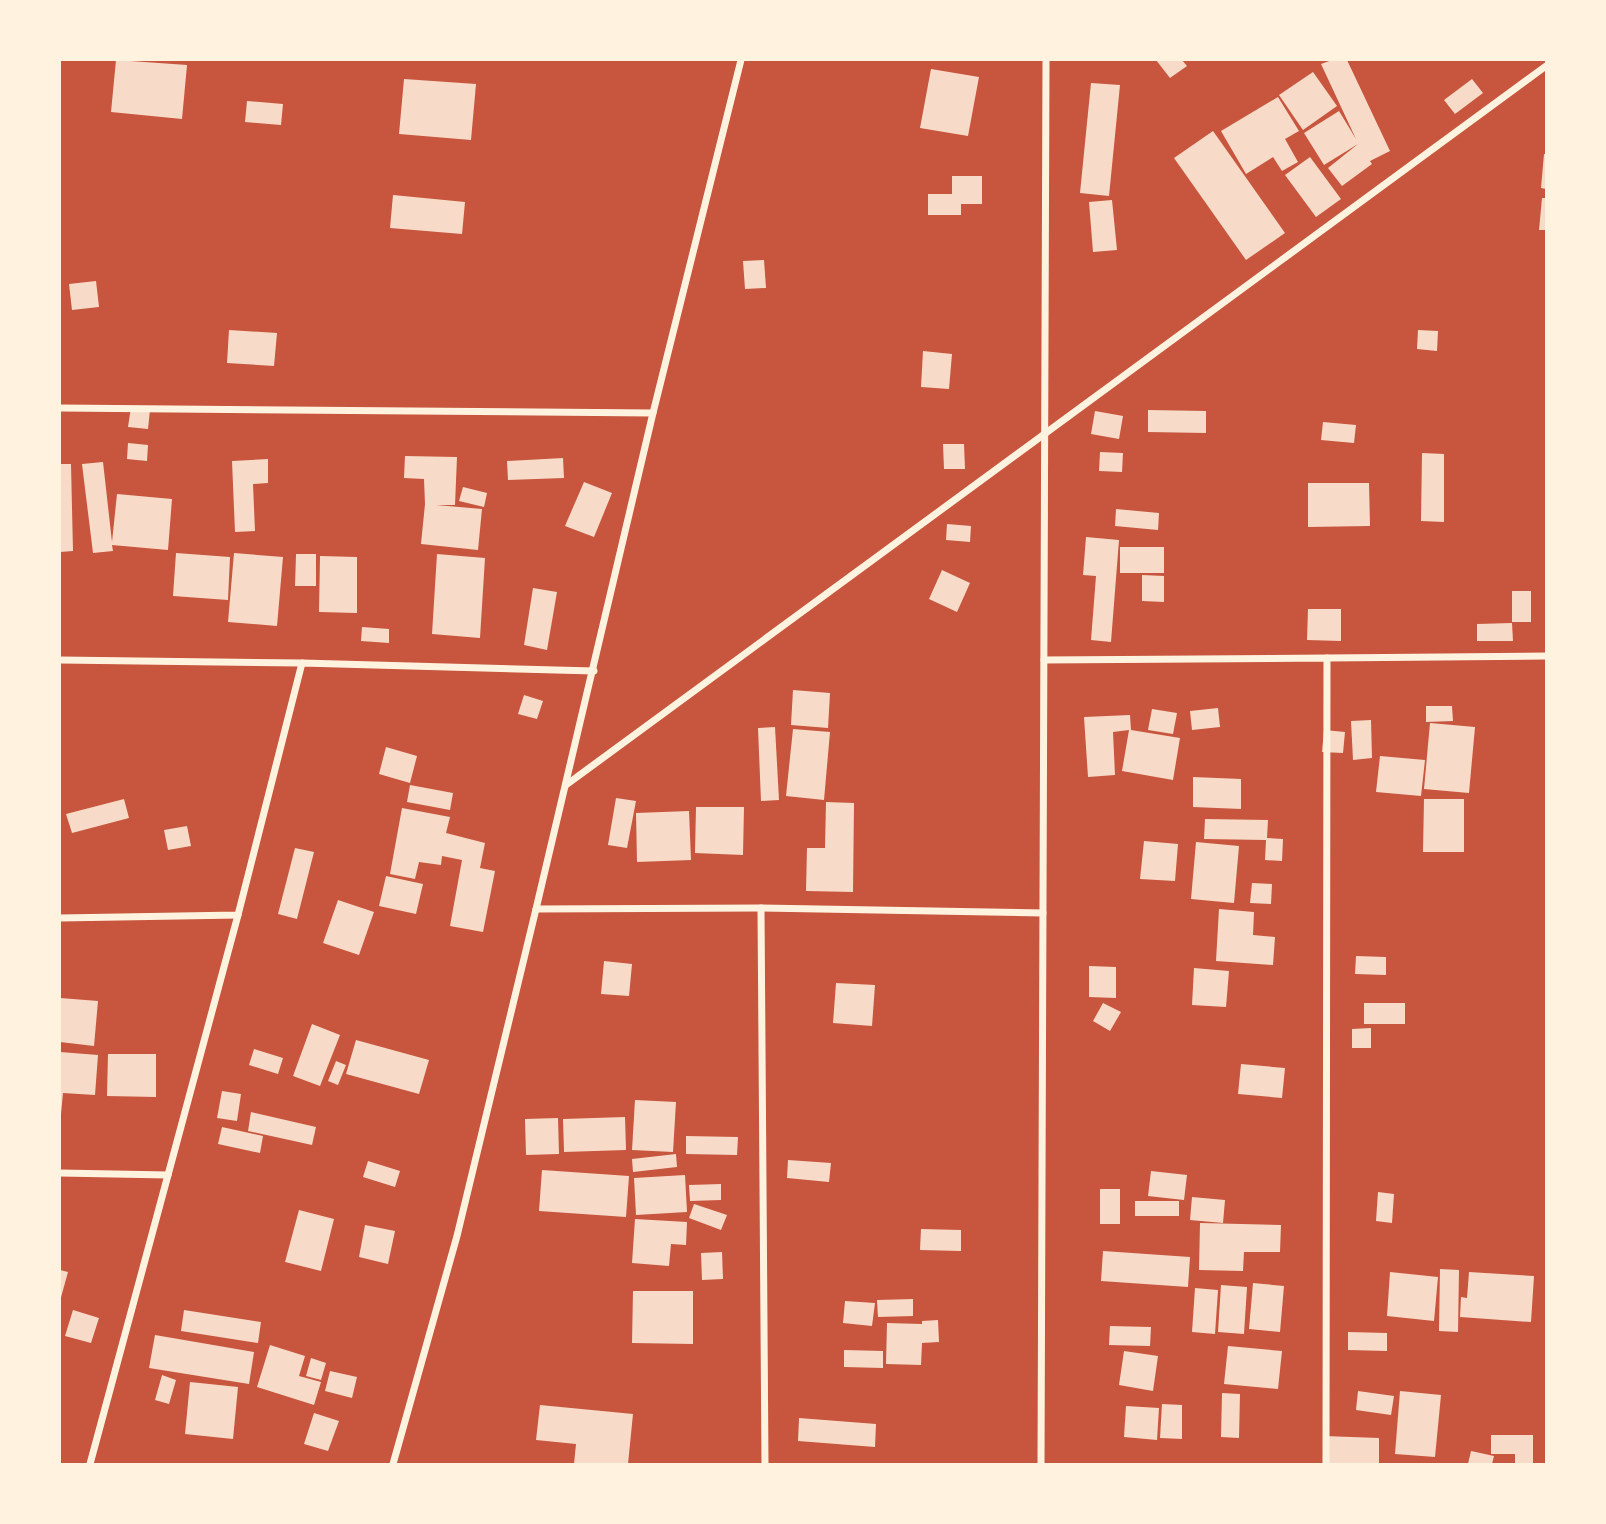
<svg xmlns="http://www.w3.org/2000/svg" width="1606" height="1524" viewBox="0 0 1606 1524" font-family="'Playfair Display',serif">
<rect width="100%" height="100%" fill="#c8553d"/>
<g fill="#f7dbc8">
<path d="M116,60L187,65L182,119L111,112Z"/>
<path d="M1156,60H1182L1187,66L1170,78Z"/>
<path d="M1332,60H1347L1390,151L1370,161L1372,164L1342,186L1328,168L1358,144L1324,165L1304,133L1339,111L1356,139L1321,64Z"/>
<path d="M931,69L979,77L968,136L920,128Z"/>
<path d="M1313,72L1337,106L1303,130L1279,95Z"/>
<path d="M404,79L476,84L471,140L399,134Z"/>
<path d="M1472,79L1483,93L1455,114L1444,100Z"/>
<path d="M1091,83L1120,85L1109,196L1080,193Z"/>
<path d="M1278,97L1299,131L1285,139L1298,162L1282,171L1273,157L1246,174L1221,131Z"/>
<path d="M247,101L283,104L281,125L245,122Z"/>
<path d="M1213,131L1285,233L1246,260L1174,158Z"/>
<path d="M1544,154H1546V189L1541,188Z"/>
<path d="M1310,157L1341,199L1316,217L1285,175Z"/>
<path d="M952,176H982V204H961V215H928V194H952Z"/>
<path d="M393,195L465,202L462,234L390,228Z"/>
<path d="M1542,198H1546V230H1539Z"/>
<path d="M1112,200L1117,250L1093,252L1089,202Z"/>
<path d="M764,260L766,288L745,289L743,261Z"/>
<path d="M96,281L99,307L72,310L69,284Z"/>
<path d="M229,330L277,333L274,366L227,363Z"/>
<path d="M1418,330L1438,331L1437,351L1417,349Z"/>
<path d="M923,351L952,354L949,389L921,387Z"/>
<path d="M131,407L150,410L148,429L128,427Z"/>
<path d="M1148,410L1206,411V433L1148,432Z"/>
<path d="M1095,411L1123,416L1119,439L1091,434Z"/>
<path d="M1323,422L1356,425L1354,443L1321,440Z"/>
<path d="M128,443L148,445L147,461L127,459Z"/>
<path d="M943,444H964L965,469H944Z"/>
<path d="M1100,452L1123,453L1122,472L1099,471Z"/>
<path d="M1422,453L1444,454V522L1421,521Z"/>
<path d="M405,456L457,457L455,505H436L482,509L478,550L421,544L425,504L424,479L404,478Z"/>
<path d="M563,458L564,478L508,480L507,461Z"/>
<path d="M268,459V483L253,484L255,531L235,532L232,461Z"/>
<path d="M103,462L112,542L117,494L172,499L168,550L112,545L113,551L93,553L82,464Z"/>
<path d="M60,464H71L73,551L60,552Z"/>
<path d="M584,482L612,493L594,537L565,526Z"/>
<path d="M1308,483H1369L1370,526L1308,527Z"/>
<path d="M463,487L487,493L484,507L459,501Z"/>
<path d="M1116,509L1159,513L1158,530L1115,526Z"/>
<path d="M947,524L971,526L970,542L946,540Z"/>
<path d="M1086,537L1119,540L1111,642L1091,640L1096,576L1083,575Z"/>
<rect x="1120" y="547" width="44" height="26"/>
<path d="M176,553L230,557L228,600L173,596Z"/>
<path d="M234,553L283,557L277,626L228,622Z"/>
<path d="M296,554H316V586H295Z"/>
<path d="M437,554L485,558L480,638L432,634Z"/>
<path d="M320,556L357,557V613L319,612Z"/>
<path d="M942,570L970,583L957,612L929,599Z"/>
<path d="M1142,575L1164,576V602L1142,601Z"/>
<path d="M533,588L557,592L547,650L524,645Z"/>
<rect x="1512" y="591" width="19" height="31"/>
<path d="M1308,609H1341V641L1307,640Z"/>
<path d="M1512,623L1513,641H1477V624Z"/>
<path d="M362,627L389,629V643L361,641Z"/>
<path d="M793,690L830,693L828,728L791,725Z"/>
<path d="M524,695L543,701L537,719L518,714Z"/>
<path d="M1426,706H1452L1453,721L1426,722Z"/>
<path d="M1218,708L1220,727L1192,730L1190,711Z"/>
<path d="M1152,709L1177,713L1173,734L1148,730Z"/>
<path d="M1130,715L1131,730L1180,738L1173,780L1122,771L1129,730L1113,732L1115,775L1088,777L1084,717Z"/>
<path d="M1371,720L1372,758L1353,760L1351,721Z"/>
<path d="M1430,723L1475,727L1469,793L1424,789Z"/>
<path d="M775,727L779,800L761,801L758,728Z"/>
<path d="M793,729L830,732L824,800L786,796Z"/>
<path d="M1324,730L1345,732L1343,753L1322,752Z"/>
<path d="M386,747L417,756L410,783L379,774Z"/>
<path d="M1380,756L1425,760L1421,796L1376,792Z"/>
<path d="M1193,777L1241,779V809L1193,807Z"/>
<path d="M410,785L453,793L450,810L407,802Z"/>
<path d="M616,798L636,801L627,848L608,845Z"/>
<path d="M124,799L129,818L72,833L66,814Z"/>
<path d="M1424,799H1464V852H1423Z"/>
<path d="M826,802L854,803L853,892L806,891L807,848H825Z"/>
<path d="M696,807H744L743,855L695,853Z"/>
<path d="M402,808L450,817L446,833L485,843L480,868L495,871L483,932L450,926L462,860L442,856L441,865L419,862L415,879L390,874Z"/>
<path d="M689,811L691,860L637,862L636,813Z"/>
<path d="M1205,819L1268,820L1267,838L1283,839L1282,861L1265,860L1266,840L1204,839Z"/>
<path d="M187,826L191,846L168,850L164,830Z"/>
<path d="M1144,841L1178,844L1175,881L1140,879Z"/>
<path d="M1196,842L1239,846L1234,903L1191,899Z"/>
<path d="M295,848L314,852L297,919L278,914Z"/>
<path d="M386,876L423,884L416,914L379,906Z"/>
<path d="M1252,883L1272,884L1271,904L1250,903Z"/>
<path d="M338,900L374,912L359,955L323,943Z"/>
<path d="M1219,909L1254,912L1253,935L1275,937L1273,965L1216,961Z"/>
<path d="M1356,956L1386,957V975L1355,974Z"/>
<path d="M604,961L632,964L629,996L601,994Z"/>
<path d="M1089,966L1116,967V998L1089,997Z"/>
<path d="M1194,968L1229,971L1226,1007L1192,1005Z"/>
<path d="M836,983L875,985L872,1026L833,1023Z"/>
<path d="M60,998L98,1001L94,1046L60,1042Z"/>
<path d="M1103,1003L1121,1012L1110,1031L1093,1021Z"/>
<rect x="1364" y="1003" width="41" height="21"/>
<path d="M312,1024L340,1035L320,1086L293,1076Z"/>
<path d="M1371,1028V1048H1352V1029Z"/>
<path d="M356,1040L429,1060L419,1094L346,1074Z"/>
<path d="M254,1049L283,1058L278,1074L249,1065Z"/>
<path d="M60,1052L98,1055L95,1095L63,1093L61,1114L60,1113Z"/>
<path d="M108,1054H156V1097L107,1096Z"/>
<path d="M336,1061L346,1065L338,1085L328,1081Z"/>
<path d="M1241,1064L1285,1068L1282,1098L1238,1094Z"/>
<path d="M222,1091L241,1094L237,1121L217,1118Z"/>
<path d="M635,1100L676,1102L673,1152L632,1150Z"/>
<path d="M251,1112L316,1127L312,1145L248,1131Z"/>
<path d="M625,1117L626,1150L564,1152L563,1119Z"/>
<path d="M558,1118L559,1154L526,1155L525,1119Z"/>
<path d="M222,1127L263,1136L260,1153L218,1144Z"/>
<path d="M686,1136L738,1137L737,1155L686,1154Z"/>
<path d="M676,1154L677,1167L633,1172L632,1159Z"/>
<path d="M788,1160L831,1163L829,1182L787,1178Z"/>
<path d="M368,1161L400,1171L395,1187L363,1177Z"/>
<path d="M542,1170L629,1176L626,1217L539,1211Z"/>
<path d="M1151,1171L1187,1175L1184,1200L1148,1196Z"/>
<path d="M685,1175L687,1212L636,1215L634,1178Z"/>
<path d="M721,1184V1200L690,1201L689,1185Z"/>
<rect x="1100" y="1189" width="20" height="35"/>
<path d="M1378,1192L1394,1194L1392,1223L1376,1221Z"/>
<path d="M1192,1197L1225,1200L1223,1223L1190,1220Z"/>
<rect x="1135" y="1201" width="44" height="15"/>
<path d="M694,1204L727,1215L721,1230L689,1218Z"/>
<path d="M299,1210L334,1219L321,1271L285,1262Z"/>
<path d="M635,1219L687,1222L686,1245L671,1244L669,1266L632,1263Z"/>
<path d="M1200,1223L1281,1225L1280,1252H1244L1243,1271L1199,1270Z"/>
<path d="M365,1225L395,1231L388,1264L359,1257Z"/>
<path d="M921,1229L961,1230V1251L920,1250Z"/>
<path d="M1103,1251L1190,1257L1188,1287L1101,1281Z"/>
<path d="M722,1252L723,1279L702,1280L701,1253Z"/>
<path d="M1440,1269L1459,1270L1458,1332L1439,1331Z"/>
<path d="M60,1270L68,1272L60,1301Z"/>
<path d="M1390,1272L1438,1277L1434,1321L1387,1316Z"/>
<path d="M1469,1272L1534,1276L1531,1322L1460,1317L1461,1297L1467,1298Z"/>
<path d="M1253,1283L1284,1286L1280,1332L1249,1329Z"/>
<path d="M1221,1285L1247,1287L1244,1334L1218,1332Z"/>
<path d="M1195,1288L1218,1290L1215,1334L1192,1332Z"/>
<path d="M633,1291H693V1344L632,1343Z"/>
<path d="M913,1299V1316L878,1317L877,1300Z"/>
<path d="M845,1301L875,1303L872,1326L843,1323Z"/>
<path d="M73,1310L99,1318L91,1343L65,1336Z"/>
<path d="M184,1310L261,1322L258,1343L181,1331Z"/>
<path d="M938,1320L939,1342L922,1343L921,1365L886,1364L887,1323L922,1324V1321Z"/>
<path d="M1110,1326L1151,1327L1150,1346L1109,1345Z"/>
<path d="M1348,1332L1387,1333V1351L1348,1350Z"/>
<path d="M155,1335L254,1352L249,1384L149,1368Z"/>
<path d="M270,1345L305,1356L299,1376L321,1382L314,1405L257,1387Z"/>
<path d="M1228,1346L1282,1351L1278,1389L1224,1384Z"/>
<path d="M844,1350L883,1351V1368L844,1367Z"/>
<path d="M1124,1351L1158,1356L1153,1391L1119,1385Z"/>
<path d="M311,1358L326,1363L321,1380L306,1376Z"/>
<path d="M330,1371L357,1377L352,1398L325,1391Z"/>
<path d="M162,1375L176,1380L169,1404L155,1400Z"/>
<path d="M190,1382L238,1387L233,1439L185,1434Z"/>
<path d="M1358,1391L1394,1396L1391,1415L1356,1410Z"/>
<path d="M1400,1391L1441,1395L1435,1457L1395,1454Z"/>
<path d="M1222,1393L1240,1394L1239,1438L1221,1437Z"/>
<path d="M1162,1404L1182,1405V1439L1160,1438Z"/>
<path d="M540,1405L633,1414L628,1464H574L576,1444L536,1440Z"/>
<path d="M1126,1406L1159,1408L1157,1440L1124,1437Z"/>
<path d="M314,1413L339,1421L328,1451L304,1444Z"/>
<path d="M799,1418L876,1424L875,1447L798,1441Z"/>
<path d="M1491,1435H1533V1464H1515V1454H1491Z"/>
<path d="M1324,1436L1379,1438V1464H1324Z"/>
<path d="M1471,1451L1494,1456L1492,1464H1468Z"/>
</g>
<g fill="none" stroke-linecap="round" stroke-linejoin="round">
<g stroke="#fff3e0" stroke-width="7">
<path d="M60,408L653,413L741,60"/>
<path d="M653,413L536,909L761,908L1043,913"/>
<path d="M1327,658L1546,656"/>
<path d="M60,660L302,663"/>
<path d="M1044,660L1327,658L1326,1464"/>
<path d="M566,785L1546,66"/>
<path d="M761,908L765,1464"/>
<path d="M60,918L238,915L302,663L594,671"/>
<path d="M60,1173L168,1175L238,915"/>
<path d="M90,1464L168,1175"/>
<path d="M393,1464L457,1236L536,909"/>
<path d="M1041,1464L1046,60"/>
</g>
</g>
<rect width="1606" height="1524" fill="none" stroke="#fff3e0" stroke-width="122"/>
</svg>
